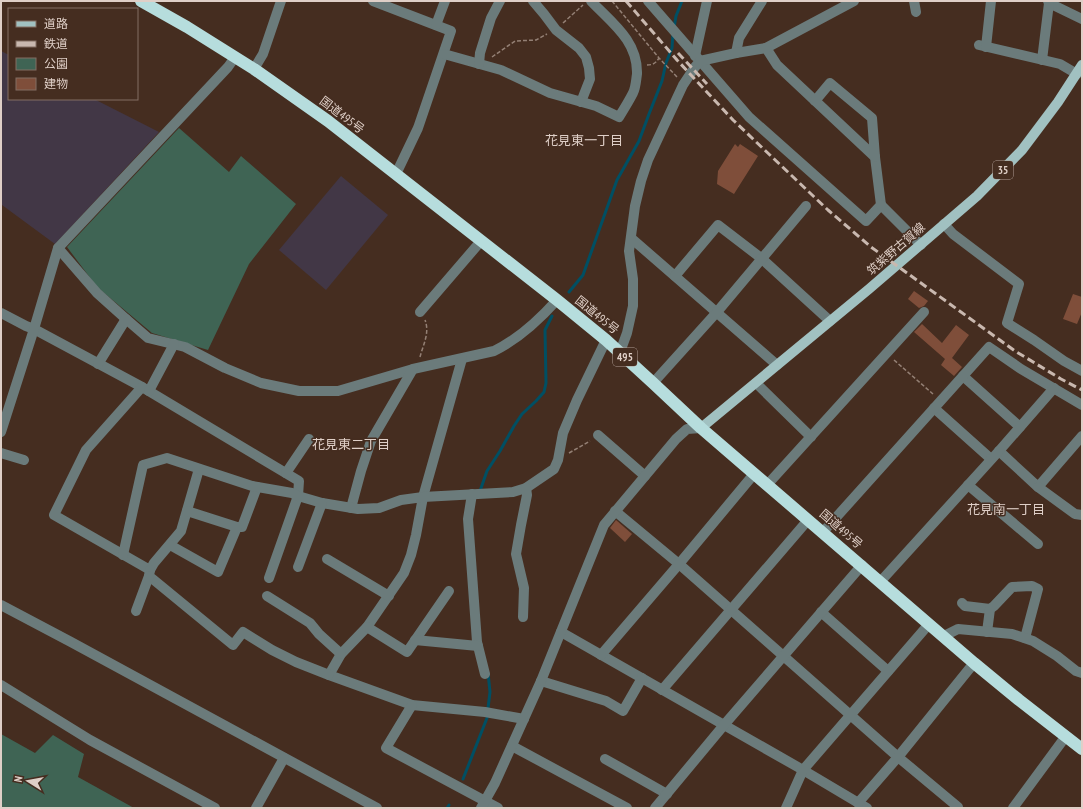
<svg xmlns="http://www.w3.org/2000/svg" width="1083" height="809" viewBox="0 0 1083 809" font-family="'PT Sans Narrow','Noto Sans JP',sans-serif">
<rect width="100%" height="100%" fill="#452d20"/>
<g fill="#423746">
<path d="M1,51L9,55V99H94L159,132L55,244L2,205H1Z"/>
<path d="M341,176L388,215L326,290L279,250Z"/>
</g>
<g fill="#3f6454">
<path d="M179,128L229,172L241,156L296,204L249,264L208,350L152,333L97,287L67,247Z"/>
<path d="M1,734L35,753L53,735L84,754L78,777L134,808H1Z"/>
</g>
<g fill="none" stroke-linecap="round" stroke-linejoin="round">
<g stroke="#004f63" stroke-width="3">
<path d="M674,28L676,16L682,1"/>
<path d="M569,292L583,275L617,180L639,141L649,114L662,81L666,63L672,48L673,33"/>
<path d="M480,491L487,471L500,451L514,426L522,414L536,401L544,392L546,383L545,330L552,316"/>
<path d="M488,708L490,692L488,673"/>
<path d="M463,779L487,718"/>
<path d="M447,808L449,805"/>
</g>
</g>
<g fill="#7f4e3a">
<path d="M735,144L738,147L740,144L758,156L734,194L717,184L718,171Z"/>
<path d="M914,291L928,301L924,306L919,308L908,299Z"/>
<path d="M1073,294L1082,297V312L1077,324L1063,319Z"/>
<path d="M922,324L942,343L956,325L969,335L952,358L962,367L954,376L941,365L945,359L914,332Z"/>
<path d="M616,520L632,534L625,542L610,528Z"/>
</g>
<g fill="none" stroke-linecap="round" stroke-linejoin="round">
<g stroke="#948075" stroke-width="1.5" stroke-dasharray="4 2" stroke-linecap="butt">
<path d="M612,1L659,58L677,77"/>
<path d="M563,23L583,5"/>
<path d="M492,57L515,41L536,40L547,34"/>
<path d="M647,65C653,65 656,63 659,58"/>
<path d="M420,357C423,345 430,333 425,320"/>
<path d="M894,360L933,394"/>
<path d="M569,453L590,441"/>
</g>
<g stroke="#6b7b7b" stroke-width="10">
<path d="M373,1L451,31L418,128L396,174"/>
<path d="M533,1L544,14L556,30L579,48L586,57L589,68L590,79L581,102"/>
<path d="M648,1L749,117L866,221L881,205L875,157L777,65L766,48"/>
<path d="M914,1L916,12"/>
<path d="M1049,3L1082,19"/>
<path d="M436,25L445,1"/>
<path d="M979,45L1060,64L1077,74"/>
<path d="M986,47L991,1"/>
<path d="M736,53L739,38L762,1"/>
<path d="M444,54L501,70L550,93L596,106L619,117C624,109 629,101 633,93C636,87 636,80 637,74C638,41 612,23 591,1"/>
<path d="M695,56L707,1"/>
<path d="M1042,60L1049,3L1048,1"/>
<path d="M479,64L480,53L491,18L500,1"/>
<path d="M254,69L263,54L281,1"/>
<path d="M815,101L830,83L872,118L875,157"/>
<path d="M881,205L921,245"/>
<path d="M944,224L953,234L1019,284L1007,323L1034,340L1064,361L1082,371"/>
<path d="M631,238L777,365"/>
<path d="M58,248L97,293L126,319L148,338L185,347L225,368L261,383L299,391H338L413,369L494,351C519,339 539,320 557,300"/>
<path d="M675,276L718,225L761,258L830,321"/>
<path d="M420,312L481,241"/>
<path d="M1,313L26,326L34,329L142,387L299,481L298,496L269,578"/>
<path d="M620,352L627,333L633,306V279L629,251L635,206L641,181L648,160L683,85L695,67L700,61L736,53L766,48L854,1"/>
<path d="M462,359L423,497L416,535L411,555L404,573L367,627L341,654L329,675L412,705L485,712L524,719"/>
<path d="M98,364L126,319"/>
<path d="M963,376L1020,427"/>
<path d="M653,383L717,312L806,206"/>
<path d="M756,383L811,437"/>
<path d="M142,387L86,450L54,515L150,570L154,563L181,531L199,469"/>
<path d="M149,391L174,344"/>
<path d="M934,408L991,459"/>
<path d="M1,432L34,329L58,248L228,67L235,57"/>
<path d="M598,435L645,476"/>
<path d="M999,451L1038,487L1082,436"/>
<path d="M1,453L24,460"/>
<path d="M286,473L309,439"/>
<path d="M767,485L924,312"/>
<path d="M968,485L1038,544"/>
<path d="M1038,487L1075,514L1082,515"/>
<path d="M472,494L468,519L477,642L485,674"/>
<path d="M351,508L361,471L371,441L413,369"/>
<path d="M615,511L679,564L898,757L958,807"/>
<path d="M237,527H242L257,487"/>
<path d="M823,532L989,347L1021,369L1082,405"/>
<path d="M170,545L218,572L237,527L187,511"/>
<path d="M123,555L143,465L167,458L252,486L292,493L298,496L322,503L358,509L379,508L401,500L423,497L513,492L526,488L554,469L558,460L563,433L577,400L606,340"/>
<path d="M327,559L389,596"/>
<path d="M298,567L322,503"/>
<path d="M150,570L149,576L233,645L243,632L272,650L296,662L329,675"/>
<path d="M880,582L999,451L1054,388"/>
<path d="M267,596L310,623L319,634L341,654"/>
<path d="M962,603L965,606L990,609"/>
<path d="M1,605L71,642L377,808"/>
<path d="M136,611L149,576"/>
<path d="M821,612L888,671"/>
<path d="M523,617L524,588L516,554L521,525L527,495L526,488"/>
<path d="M367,627L407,652L449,591"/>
<path d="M561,632L803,770L867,808"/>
<path d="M987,632L990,609L994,606L1012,587L1032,586L1038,589L1025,638"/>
<path d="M944,636L958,629L1012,634L1033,641L1057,656L1076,671L1082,673"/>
<path d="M415,640L478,646"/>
<path d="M601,655L679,564L754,474"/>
<path d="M541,681L606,701L623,711L642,678"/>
<path d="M1,685L90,740L215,808"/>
<path d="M662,690L808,520"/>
<path d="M412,705L386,748L498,808"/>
<path d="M512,746L627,808"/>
<path d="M605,759L667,794"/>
<path d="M858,803L898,757L974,663"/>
<path d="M256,808L284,758"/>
<path d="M481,808L495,783L541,681L604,525L676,439L687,429L701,428"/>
<path d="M655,808L724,725L862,565"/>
<path d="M786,808L803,770L929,624"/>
<path d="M1013,808L1066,736"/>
</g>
<path stroke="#a1c1c1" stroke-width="10" d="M701,428L869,289L977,196L1022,150L1058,102L1082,65"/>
<path stroke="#b6dddd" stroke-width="12" d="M141,1L187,27L254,69L328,121L557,300L606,340L653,383L701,428L974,663L1019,700L1082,749"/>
<g stroke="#c9b8af" stroke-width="3" stroke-dasharray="8 4" stroke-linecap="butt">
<path d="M626,1L677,60L733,120L828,210L871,247L1015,351L1061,379L1082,390"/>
<path d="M678,53L707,84"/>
</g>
</g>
<g text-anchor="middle" stroke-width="3" stroke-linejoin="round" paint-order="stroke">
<g fill="#452d20" stroke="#b19e95" stroke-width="1">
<rect x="993" y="161" width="20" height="18" rx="3"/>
<rect x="613" y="348" width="24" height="18" rx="3"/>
</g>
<g font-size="11" font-weight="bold" fill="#dfcfc7">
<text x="1003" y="174">35</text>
<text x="625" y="361">495</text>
</g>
<g font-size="12" fill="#dfcfc7" stroke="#452d20">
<text transform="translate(342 115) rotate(37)" y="4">国道495号</text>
<text transform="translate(896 249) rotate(-41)" y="4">筑紫野古賀線</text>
<text transform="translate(597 315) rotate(39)" y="4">国道495号</text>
<text transform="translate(841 529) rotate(41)" y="4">国道495号</text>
</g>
<g font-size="13" fill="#dfcfc7" stroke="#452d20">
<text x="584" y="145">花見東一丁目</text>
<text x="351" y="449">花見東二丁目</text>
<text x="1006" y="514">花見南一丁目</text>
</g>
</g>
<rect width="1083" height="809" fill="none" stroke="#dfcfc7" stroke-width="4"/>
<rect x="8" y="8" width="130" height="92" fill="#452d20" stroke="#836e63"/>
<rect x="16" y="21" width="20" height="6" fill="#a1c1c1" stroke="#836e63"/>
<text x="44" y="28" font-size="12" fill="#dfcfc7">道路</text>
<rect x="16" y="41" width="20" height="6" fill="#c9b8af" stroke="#836e63"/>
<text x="44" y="48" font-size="12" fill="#dfcfc7">鉄道</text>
<rect x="16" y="58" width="20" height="12" fill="#3f6454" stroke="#836e63"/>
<text x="44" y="68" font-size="12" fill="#dfcfc7">公園</text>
<rect x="16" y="78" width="20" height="12" fill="#7f4e3a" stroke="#836e63"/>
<text x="44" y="88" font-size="12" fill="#dfcfc7">建物</text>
<g transform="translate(28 781) rotate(281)" stroke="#452d20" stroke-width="3" paint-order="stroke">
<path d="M0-3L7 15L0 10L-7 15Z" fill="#dfcfc7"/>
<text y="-6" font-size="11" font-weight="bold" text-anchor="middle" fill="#dfcfc7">N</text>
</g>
</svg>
